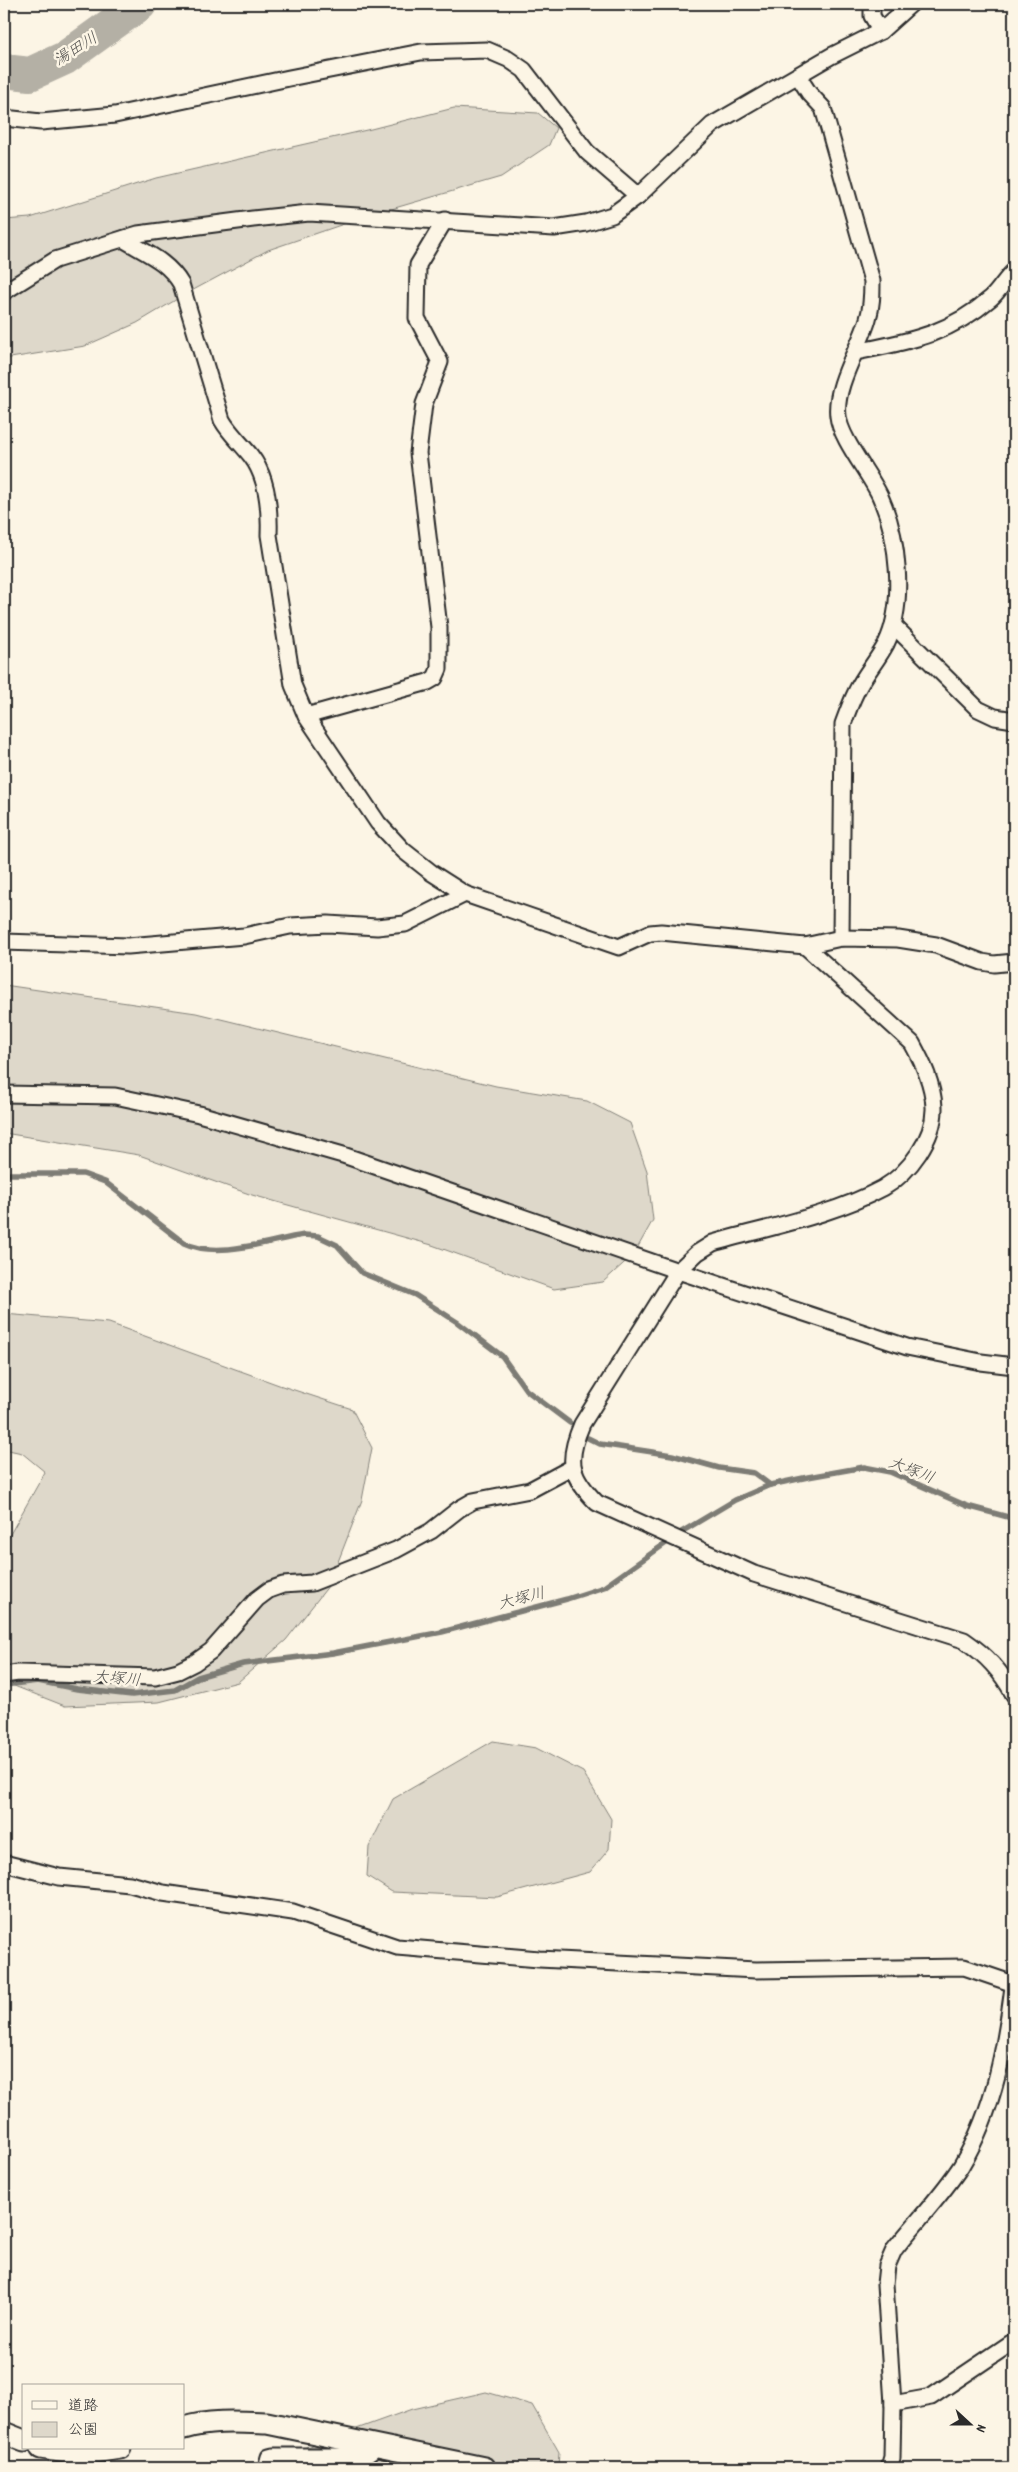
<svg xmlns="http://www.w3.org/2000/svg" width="1018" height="2472" viewBox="0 0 1018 2472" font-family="Dekko,'Klee One',sans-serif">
<rect width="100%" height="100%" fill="#fcf5e5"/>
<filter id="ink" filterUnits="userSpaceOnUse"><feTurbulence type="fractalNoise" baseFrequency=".02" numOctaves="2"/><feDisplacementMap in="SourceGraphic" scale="10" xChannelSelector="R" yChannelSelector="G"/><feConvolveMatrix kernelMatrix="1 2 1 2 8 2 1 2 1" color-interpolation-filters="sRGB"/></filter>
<g filter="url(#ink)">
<g fill="#ded8ca" stroke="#84827a">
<path d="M454,108L538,113L556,128L549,145L501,177L364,217L268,250L184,295L137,323L85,346L4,359V220L30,218L156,178L371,129Z"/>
<path d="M4,985L196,1013L496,1086L587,1101L630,1123L647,1171L653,1220L634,1254L603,1282L554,1289L432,1245L252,1195L139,1155L4,1133Z"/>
<path d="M4,1314L109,1323L279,1385L352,1409L372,1448L362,1500L329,1585L286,1640L238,1682L159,1702L65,1706L4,1682V1545L45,1472L22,1453L4,1449Z"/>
<path d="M493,1741L536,1748L583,1772L611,1819L609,1849L590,1872L497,1897L392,1892L367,1876L369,1847L393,1799Z"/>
<path d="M486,2392L532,2405L559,2452L558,2468H167L262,2463L412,2409Z"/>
</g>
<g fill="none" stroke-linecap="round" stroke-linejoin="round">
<g stroke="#7d7b74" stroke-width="5.5">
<path d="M4,1174H83L105,1182L184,1243C218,1259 267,1241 304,1235L318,1236L337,1245L362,1273L415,1295L457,1322L502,1356L526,1390L570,1423"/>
<path d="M588,1438L600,1444L672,1455L719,1468L754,1473L770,1485"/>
<path d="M4,1685L38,1681L77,1689L132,1695L175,1690L198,1677L243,1664L333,1653L442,1632L567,1599L604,1587L683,1531L735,1500L770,1485L808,1477L864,1467L890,1472L967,1506L1008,1517L1014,1516"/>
</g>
<path stroke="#b4b0a5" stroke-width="34" d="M4,71L30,74L65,58L140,4"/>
<g stroke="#2b2b2b" stroke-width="19">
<g id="street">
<path d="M872,4V16L881,31"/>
<path d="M798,76L809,93L823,108L872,281C872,294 872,306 868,319C860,347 834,386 838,416C840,438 870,474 880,496C898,536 906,603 886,644C877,661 864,675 856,692C851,702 847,713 843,724L841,938"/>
<path d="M4,118L41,122L115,115L289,78L421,52L487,50L508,59L524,70L587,152L638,196"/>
<path d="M445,220L418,265L417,318L440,362L424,404L418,453L439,627V669L435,678L428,682L306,716L378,823L404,851L432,873L465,894L619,947L650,933L661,932L805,946L841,938L898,939L936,945L982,962L994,964L1014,962"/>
<path d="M123,239C145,253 167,260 181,284L222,420C230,434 241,443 251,456C268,478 270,509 269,535L293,685L306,716"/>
<path d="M4,292L55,260L138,234L253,219L309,213L554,228L586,223L612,215L638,196L712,125L831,56L881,31L911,4"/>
<path d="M856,352C910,341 948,335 991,298C1000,290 1005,279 1014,271"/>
<path d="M893,625L978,709L995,717L1014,720"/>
<path d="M4,942L128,946L244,936L290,926L328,924L377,927L405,924L465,894"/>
<path d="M805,946L912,1043C923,1063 933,1084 934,1107C935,1138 909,1173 883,1188C831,1216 769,1227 713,1243L697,1253L678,1271L582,1424C566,1461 570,1476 597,1503L754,1574L964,1640C986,1655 1001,1671 1014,1695"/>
<path d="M4,1094L115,1096L199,1114L343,1155L678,1271L907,1347L981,1362L1014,1366"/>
<path d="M4,1675L18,1673L155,1677L178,1671L194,1663L211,1651L257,1599L269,1590L283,1585L312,1583L396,1550L431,1531L459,1509L473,1501L530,1490L573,1467"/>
<path d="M4,1863L59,1877L130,1884L163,1893L293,1912L397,1947L539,1959L756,1970L964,1967L1014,1984"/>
<path d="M893,2404L931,2397L1014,2341"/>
<path d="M266,2468L269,2457L273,2456H365L371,2452L374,2444"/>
<path d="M889,2468L892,2458L893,2404L885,2284L887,2266L894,2250C916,2222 942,2195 961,2166C995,2109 1006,2044 1014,1979"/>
</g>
</g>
<g stroke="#2b2b2b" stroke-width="25">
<g id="secondary">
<path d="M184,2428C210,2420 239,2422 267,2423L484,2468"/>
<path d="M4,2433L24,2441"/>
<path d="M41,2448L80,2454L120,2448"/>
</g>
</g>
<use href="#street" stroke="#fcf5e5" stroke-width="15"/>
<use href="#secondary" stroke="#fcf5e5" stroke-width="21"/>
</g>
</g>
<g text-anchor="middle" stroke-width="5" stroke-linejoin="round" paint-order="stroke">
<g font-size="16" font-style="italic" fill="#545350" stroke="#fcf5e5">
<text transform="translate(75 48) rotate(-32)" y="6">湯田川</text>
<text transform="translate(912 1469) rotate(21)" y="6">大塚川</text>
<text transform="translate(521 1597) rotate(-14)" y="6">大塚川</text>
<text transform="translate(117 1677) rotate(5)" y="6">大塚川</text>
</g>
</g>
<rect width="1018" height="2472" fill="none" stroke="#fcf5e5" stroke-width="20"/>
<rect x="10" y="10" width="998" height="2452" fill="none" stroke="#2b2b2b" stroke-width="2" filter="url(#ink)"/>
<rect x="22" y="2384" width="162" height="65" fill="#fcf5e5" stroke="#a8a49b"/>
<rect x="32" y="2401" width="25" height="8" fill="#fcf5e5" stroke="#a8a49b"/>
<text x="68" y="2410" font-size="15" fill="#2b2b2b">道路</text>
<rect x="32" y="2422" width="25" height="15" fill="#ded8ca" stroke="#a8a49b"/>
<text x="68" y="2434" font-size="15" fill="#2b2b2b">公園</text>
<g transform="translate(970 2424) rotate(111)" stroke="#fcf5e5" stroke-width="4" paint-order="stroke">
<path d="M0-4L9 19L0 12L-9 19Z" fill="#2b2b2b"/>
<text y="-8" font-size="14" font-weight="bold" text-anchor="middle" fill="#2b2b2b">N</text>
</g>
</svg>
